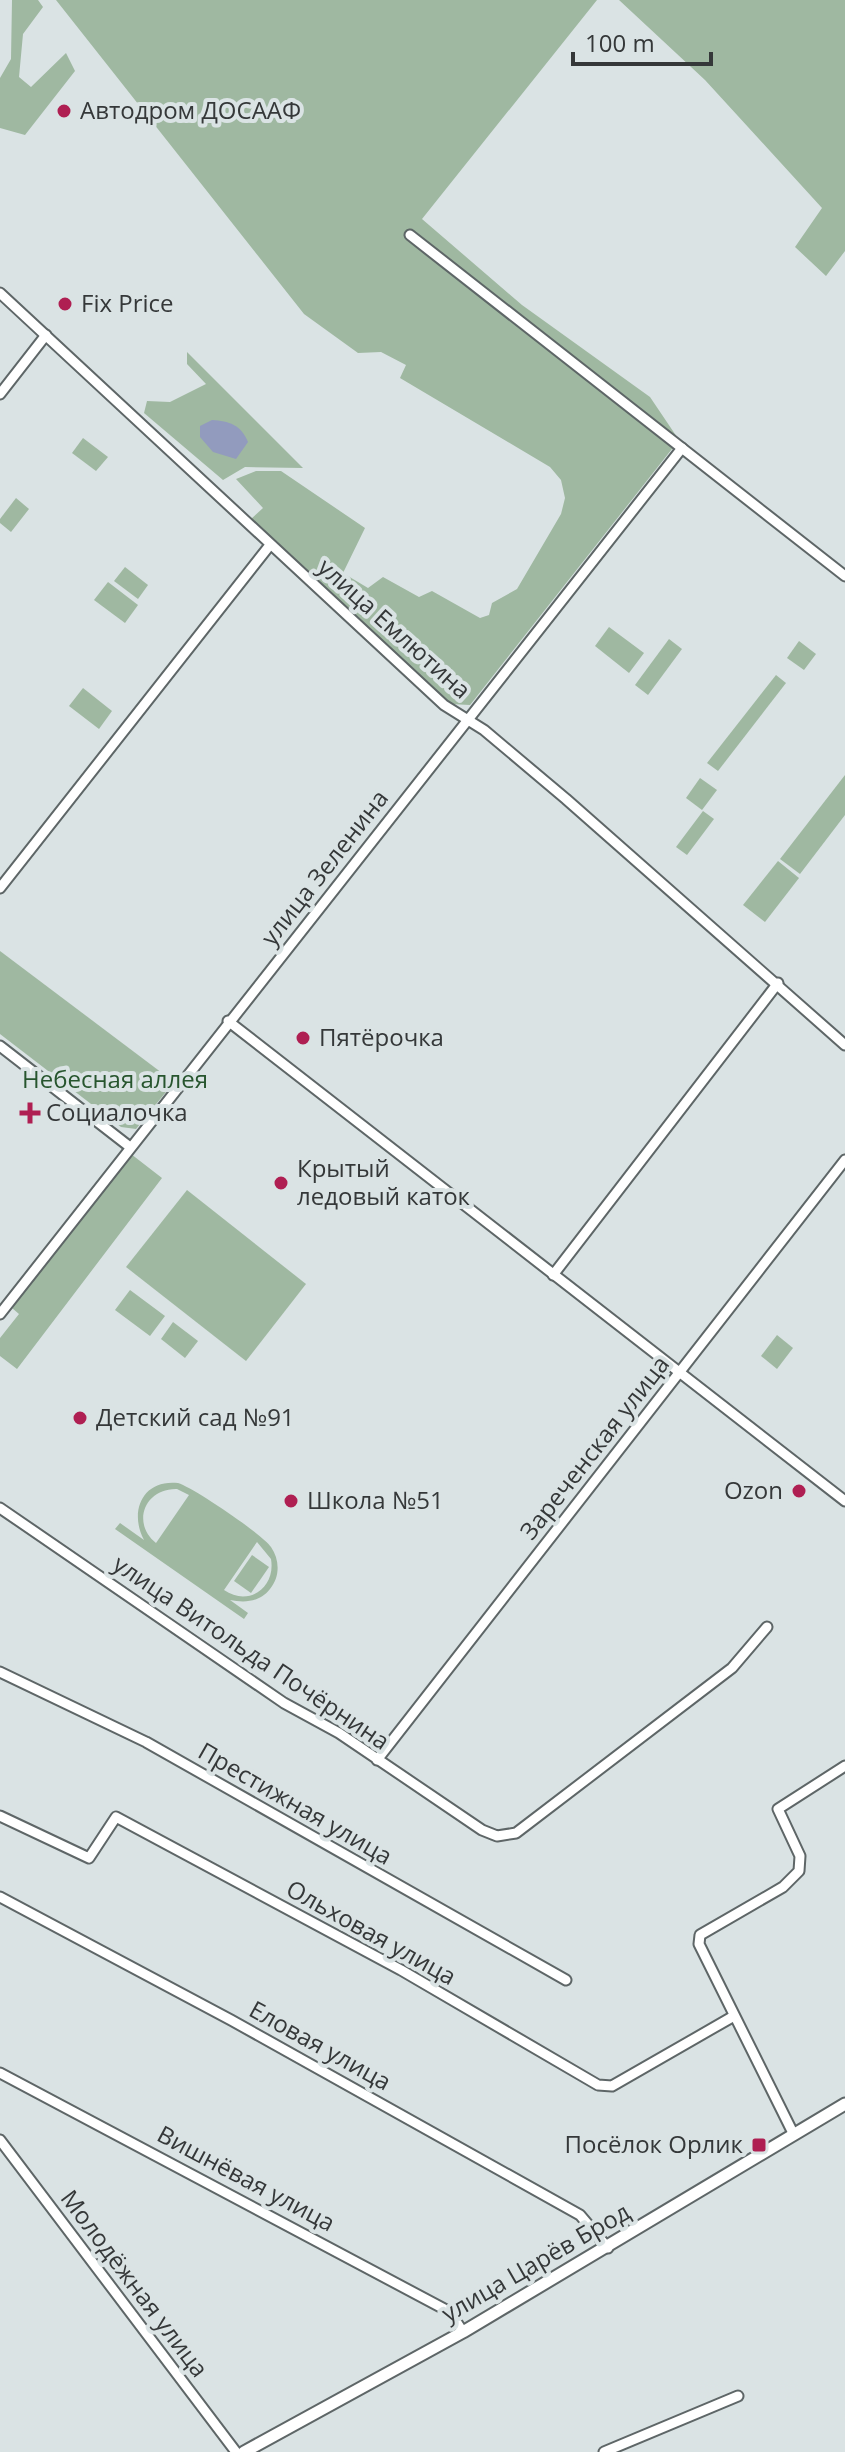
<svg xmlns="http://www.w3.org/2000/svg" width="845" height="2452" viewBox="0 0 845 2452" font-family="'Open Sans',sans-serif">
<rect width="100%" height="100%" fill="#dae3e4"/>
<g fill="#9fb8a1" fill-rule="evenodd">
<path d="M12,0H38L43,7L23,34L19,77L31,87L66,53L75,71L25,135L0,128V78L11,59Z"/>
<path d="M56,0H597L422,219L522,305L650,397L679,440L470,705L450,704L251,519L263,508L236,479L256,471H281L365,528L343,573L368,588L383,577L419,597L432,591L480,618L489,615L492,603L517,589L561,514L565,498L561,480L550,467L400,378L406,365L381,352L358,353L304,314Z"/>
<path d="M619,0H845V251L826,276L795,247L822,208L705,80Z"/>
<path d="M187,352L303,468L245,467L223,480L144,413L147,401L170,402L206,384L187,364Z"/>
<path d="M83,438L108,457L96,471L72,453Z"/>
<path d="M16,498L29,509L11,532L0,523V519Z"/>
<path d="M125,567L148,585L138,599L114,581Z"/>
<path d="M108,582L138,605L125,623L94,600Z"/>
<path d="M609,627L644,653L629,673L595,646Z"/>
<path d="M669,639L682,649L648,695L635,685Z"/>
<path d="M799,641L816,654L804,670L787,658Z"/>
<path d="M776,675L786,683L718,771L707,763Z"/>
<path d="M83,688L112,711L99,729L69,706Z"/>
<path d="M845,775V815L800,874L780,859Z"/>
<path d="M700,778L717,790L702,810L686,798Z"/>
<path d="M703,811L714,819L687,855L676,847Z"/>
<path d="M778,861L799,878L765,922L743,905Z"/>
<path d="M0,951L174,1082L136,1129L121,1127L0,1034Z"/>
<path d="M131,1154L162,1178L17,1369L0,1356V1338L19,1314L12,1308Z"/>
<path d="M187,1190L306,1284L246,1361L126,1267Z"/>
<path d="M130,1290L165,1316L150,1336L115,1310Z"/>
<path d="M173,1322L198,1341L185,1358L161,1339Z"/>
<path d="M777,1335L793,1348L777,1369L761,1356Z"/>
<path d="M178,1483C194,1488 262,1534 271,1547C280,1560 280,1577 270,1589C260,1602 245,1603 230,1600L248,1613L244,1619L115,1529L120,1523L144,1540C129,1512 142,1479 178,1483ZM177,1489L189,1495L156,1543C131,1523 145,1488 177,1489ZM257,1542L271,1559C276,1588 248,1607 224,1590Z"/>
<path d="M252,1555L269,1567L251,1593L234,1581Z"/>
</g>
<path fill="#929bbe" d="M212,420C229,421 241,425 248,442L236,459L213,452L200,437V426Z"/>
<g fill="none" stroke-linecap="round" stroke-linejoin="round">
<g stroke="#5e6667" stroke-width="13">
<g id="minor">
<path d="M410,235L845,576"/>
<path d="M0,293L444,705L484,730L566,799L845,1045"/>
<path d="M0,394L46,335"/>
<path d="M0,888L270,545"/>
<path d="M228,1021L845,1501"/>
<path d="M0,1046L130,1147"/>
<path d="M553,1275L778,983"/>
<path d="M0,1314L682,448"/>
<path d="M0,1508L284,1703L339,1733L482,1830L497,1836L516,1833L732,1668L767,1627"/>
<path d="M0,1672L146,1742L566,1980"/>
<path d="M377,1760L845,1160"/>
<path d="M0,1816L89,1858L116,1817L401,1970L598,2085L612,2086L734,2016"/>
<path d="M0,1897L231,2020L580,2215L608,2248"/>
<path d="M0,2073L450,2312L463,2332"/>
<path d="M794,2135L699,1944L700,1935L783,1887L799,1871L800,1856L778,1809L845,1766"/>
<path d="M0,2140L236,2452"/>
<path d="M604,2452L738,2396"/>
</g>
</g>
<g stroke="#5e6667" stroke-width="15">
<path id="tertiary" d="M244,2452L463,2332L845,2104"/>
</g>
<use href="#minor" stroke="#fff" stroke-width="9"/>
<use href="#tertiary" stroke="#fff" stroke-width="11"/>
</g>
<g fill="#af1f52" stroke="#dae3e4" stroke-width="3">
<circle cx="64" cy="111" r="8"/>
<circle cx="65" cy="304" r="8"/>
<circle cx="303" cy="1038" r="8"/>
<path d="M26 1101h8v8h8v8h-8v8h-8v-8h-8v-8h8z"/>
<circle cx="281" cy="1183" r="8"/>
<circle cx="80" cy="1418" r="8"/>
<circle cx="799" cy="1491" r="8"/>
<circle cx="291" cy="1501" r="8"/>
<rect x="751" y="2137" width="16" height="16" rx="4"/>
</g>
<g text-anchor="middle" stroke-width="8" stroke-linejoin="round" paint-order="stroke">
<g font-size="24" fill="#353839" stroke="#dae3e4" text-anchor="start">
<text x="80" y="119">Автодром ДОСААФ</text>
<text x="81" y="312">Fix Price</text>
<text x="319" y="1046">Пятёрочка</text>
<text x="46" y="1121">Социалочка</text>
<text x="297" y="1177">Крытый<tspan x="297" dy="28">ледовый каток</tspan></text>
<text x="96" y="1426">Детский сад №91</text>
<text x="783" y="1499" text-anchor="end">Ozon</text>
<text x="307" y="1509">Школа №51</text>
<text x="743" y="2153" text-anchor="end">Посёлок Орлик</text>
</g>
<g font-size="24" fill="#353839" stroke="#dae3e4">
<text transform="translate(394 629) rotate(42)" y="8">улица Емлютина</text>
<text transform="translate(325 868) rotate(-52)" y="8">улица Зеленина</text>
<text transform="translate(595 1448) rotate(-52)" y="8">Зареченская улица</text>
<text transform="translate(251 1653) rotate(34)" y="8">улица Витольда Почёрнина</text>
<text transform="translate(295 1804) rotate(30)" y="8">Престижная улица</text>
<text transform="translate(371 1933) rotate(29)" y="8">Ольховая улица</text>
<text transform="translate(320 2046) rotate(29)" y="8">Еловая улица</text>
<text transform="translate(246 2179) rotate(28)" y="8">Вишнёвая улица</text>
<text transform="translate(536 2263) rotate(-30)" y="8">улица Царёв Брод</text>
<text transform="translate(134 2284) rotate(53)" y="8">Молодёжная улица</text>
</g>
<g font-size="24" fill="#27552e" stroke="#dae3e4">
<text x="115" y="1088">Небесная аллея</text>
</g>
</g>
<path d="M573 52v12h138v-12" fill="none" stroke="#353839" stroke-width="4"/>
<text x="585" y="52" font-size="24" fill="#353839" stroke="#dae3e4" stroke-width="6" paint-order="stroke">100 m</text>
</svg>
